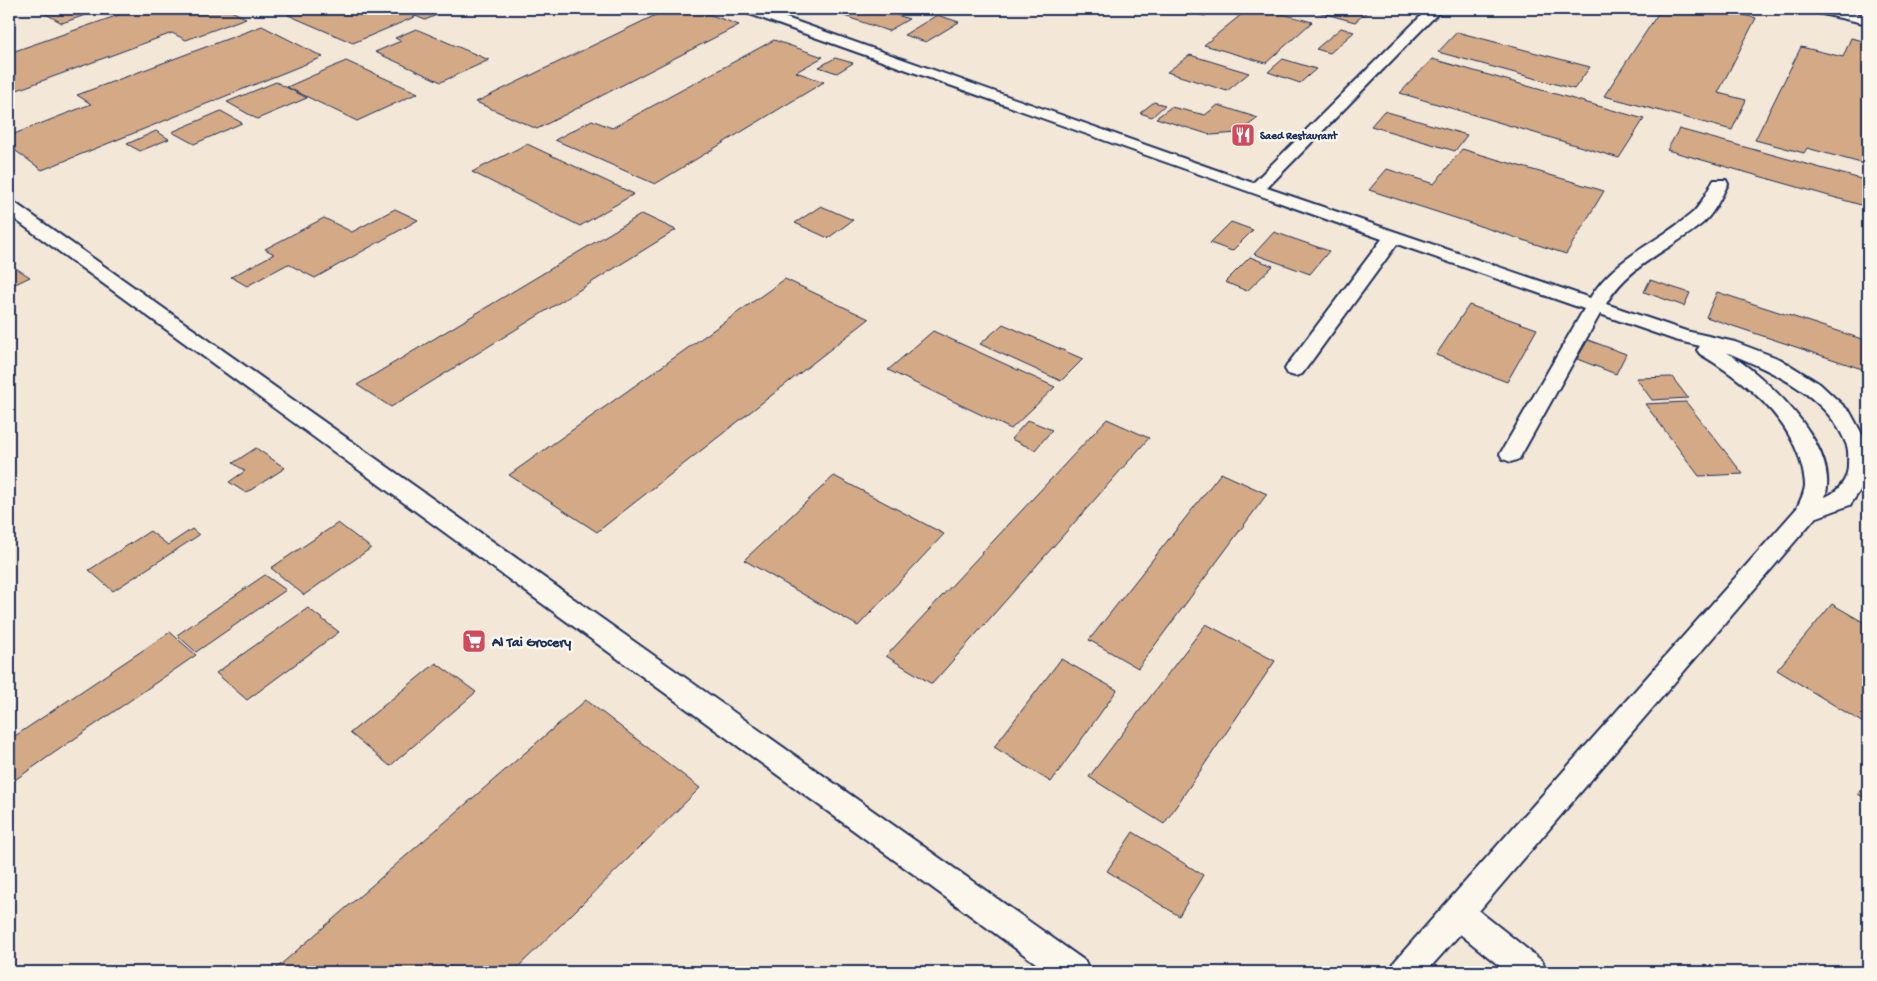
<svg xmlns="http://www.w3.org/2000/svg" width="1877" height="981" viewBox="0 0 1877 981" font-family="'Gochi Hand',sans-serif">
<rect width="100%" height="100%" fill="#f3e7d7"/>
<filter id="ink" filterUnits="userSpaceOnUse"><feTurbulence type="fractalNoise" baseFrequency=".02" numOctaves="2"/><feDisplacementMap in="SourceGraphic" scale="10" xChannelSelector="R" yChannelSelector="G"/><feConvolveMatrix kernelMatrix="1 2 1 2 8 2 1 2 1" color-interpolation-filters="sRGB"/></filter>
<g filter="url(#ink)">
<g fill="#d4a985" stroke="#1b2f5e">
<path d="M37,9H103L62,23Z"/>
<path d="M136,9H227L246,18L186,40L172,33L9,93V53Z"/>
<path d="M304,9H399L417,16L353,43L288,15Z"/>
<path d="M399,9H451L425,20Z"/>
<path d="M668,9H694L739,25L537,129L476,102Z"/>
<path d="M824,9H879L909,19L888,31Z"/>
<path d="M1178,9H1213L1205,16Z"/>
<path d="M1248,9H1264L1312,22L1266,63L1204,45Z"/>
<path d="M1307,9H1370L1355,22Z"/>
<path d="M1661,9H1717L1756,18L1718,93L1746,100L1732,130L1604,96Z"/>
<path d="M937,15L959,22L926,42L904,35Z"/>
<path d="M262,26L323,57L42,170L9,146V136L91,104L77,95Z"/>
<path d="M1341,28L1354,32L1330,53L1316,49Z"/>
<path d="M416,29L489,60L441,82L375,52L401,41L395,38Z"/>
<path d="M1457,32L1590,67L1574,89L1438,52Z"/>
<path d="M1851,38L1868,42V165L1807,148L1804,153L1755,140L1801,47L1843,57Z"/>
<path d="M774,40L823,57L796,72L824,82L655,184L555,140L592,120L612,128Z"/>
<path d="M1190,55L1249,73L1227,91L1167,72Z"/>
<path d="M835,58L853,63L837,73L819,67Z"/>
<path d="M1283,59L1316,69L1300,83L1268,72Z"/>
<path d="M1432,59L1644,119L1619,158L1400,93Z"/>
<path d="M346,61L418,93L357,121L287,87Z"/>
<path d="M276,82L307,98L257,119L227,102Z"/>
<path d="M1154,102L1165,105L1152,117L1140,113Z"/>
<path d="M1218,105L1258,118L1238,133L1211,135L1156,118L1171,107L1205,115Z"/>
<path d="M221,111L242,123L194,144L172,132Z"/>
<path d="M1384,111L1467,135L1455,151L1371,126Z"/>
<path d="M1679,129L1868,181V207L1667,150Z"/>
<path d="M156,131L169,139L140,151L127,144Z"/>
<path d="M527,144L634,194L580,226L472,172Z"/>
<path d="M1462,149L1604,191L1566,254L1369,190L1387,169L1434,184Z"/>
<path d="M821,206L853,220L828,238L795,223Z"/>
<path d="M395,209L418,220L315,278L288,264L247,286L231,277L274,254L265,249L324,218L352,232Z"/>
<path d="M642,214L676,230L391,407L357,385Z"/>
<path d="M1231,222L1253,230L1232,251L1210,243Z"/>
<path d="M1274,232L1329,251L1310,274L1254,254Z"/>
<path d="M1250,257L1273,266L1247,291L1225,282Z"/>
<path d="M14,267L30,277L9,287V269Z"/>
<path d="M785,279L869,319L597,532L509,475Z"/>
<path d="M1650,280L1690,293L1684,306L1644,292Z"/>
<path d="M1717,292L1868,341V371L1706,317Z"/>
<path d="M1469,305L1537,329L1507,382L1436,355Z"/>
<path d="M1003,324L1083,359L1061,381L980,344Z"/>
<path d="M933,331L1055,387L1011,429L888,370Z"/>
<path d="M1588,340L1626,354L1616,374L1577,359Z"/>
<path d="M1672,377L1688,398L1652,400L1636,378Z"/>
<path d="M1686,402L1743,474L1699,476L1645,404Z"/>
<path d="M1107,419L1149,438L932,684L886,656Z"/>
<path d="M1028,420L1052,430L1035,450L1011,439Z"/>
<path d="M256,448L285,468L246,493L229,482L245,471L233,463Z"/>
<path d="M1221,473L1267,494L1138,668L1089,640Z"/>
<path d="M834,476L944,534L858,626L744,560Z"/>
<path d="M338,523L371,548L304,595L271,568Z"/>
<path d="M192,529L199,535L113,591L89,570L150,531L168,545Z"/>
<path d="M265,575L286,590L196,652L177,635Z"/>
<path d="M1832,604L1868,625V726L1777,670Z"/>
<path d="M308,608L339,632L247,700L216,673Z"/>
<path d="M1206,624L1275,661L1164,824L1089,777Z"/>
<path d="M170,632L196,655L9,784V740Z"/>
<path d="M1061,659L1117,690L1051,782L994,747Z"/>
<path d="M436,663L476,692L390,766L350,733Z"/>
<path d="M586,700L700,788L513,972H272Z"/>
<path d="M1868,779V800L1858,794Z"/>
<path d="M1133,832L1203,875L1179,916L1107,871Z"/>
</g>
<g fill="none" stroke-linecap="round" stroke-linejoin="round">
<g stroke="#1b2f5e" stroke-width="4">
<g id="service">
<path d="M742,9H761L1253,183L1428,9H1442L1267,188L1590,298C1613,259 1656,243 1690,215C1701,207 1706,192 1714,180H1726L1728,184C1721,197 1714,213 1703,223C1670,250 1628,265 1606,304L1686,331L1735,342L1780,359L1820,384L1850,412L1868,445V479L1850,505L1815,518L1479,911L1542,961L1547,972H1507L1460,934L1426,972H1390L1395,961L1797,508C1800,501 1804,494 1805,486C1805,481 1804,476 1803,471C1792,418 1744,380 1700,354L1697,350L1700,346L1675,340L1600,314L1519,459L1511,462L1503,459L1500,454L1584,309L1397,244L1302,374L1295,376L1288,374L1285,369L1288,364L1382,239L744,12ZM1726,352C1772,371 1829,396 1847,446C1849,452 1848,459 1848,465C1848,480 1838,492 1825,497C1841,446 1765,375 1726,352Z"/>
<path d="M1811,9H1835L1868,16V24L1813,12Z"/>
<path d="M9,202L15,203L1085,961L1090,972H1048L9,215Z"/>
</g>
</g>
<use href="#service" fill="#fbf7ec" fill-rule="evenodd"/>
</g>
</g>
<defs>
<g id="restaurant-square" transform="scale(1.25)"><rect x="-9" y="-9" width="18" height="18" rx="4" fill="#d1495b" stroke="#fbf7ec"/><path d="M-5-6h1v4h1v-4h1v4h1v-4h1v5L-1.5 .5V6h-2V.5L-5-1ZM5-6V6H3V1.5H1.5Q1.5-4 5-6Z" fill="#fff"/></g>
<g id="supermarket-square" transform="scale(1.25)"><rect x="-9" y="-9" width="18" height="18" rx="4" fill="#d1495b" stroke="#fbf7ec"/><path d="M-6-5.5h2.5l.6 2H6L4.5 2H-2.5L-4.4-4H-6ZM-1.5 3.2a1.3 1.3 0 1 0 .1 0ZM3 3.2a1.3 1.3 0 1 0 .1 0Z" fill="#fff"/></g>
</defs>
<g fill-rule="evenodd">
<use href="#restaurant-square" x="1243" y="135"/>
<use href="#supermarket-square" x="474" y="641"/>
</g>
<g text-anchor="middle" stroke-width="5" stroke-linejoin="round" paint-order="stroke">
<g font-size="11" font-weight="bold" fill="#1b2f5e" stroke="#fbf7ec" text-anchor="start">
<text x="1260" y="139">Saed Restaurant</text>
</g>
<g font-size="14" font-weight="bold" fill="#1b2f5e" stroke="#fbf7ec" text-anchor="start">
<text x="492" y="646">Al Tai Grocery</text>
</g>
</g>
<rect width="1877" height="981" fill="none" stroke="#fbf7ec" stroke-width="30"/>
<rect x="15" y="15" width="1847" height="951" fill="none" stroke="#1b2f5e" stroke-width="2" filter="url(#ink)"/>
</svg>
